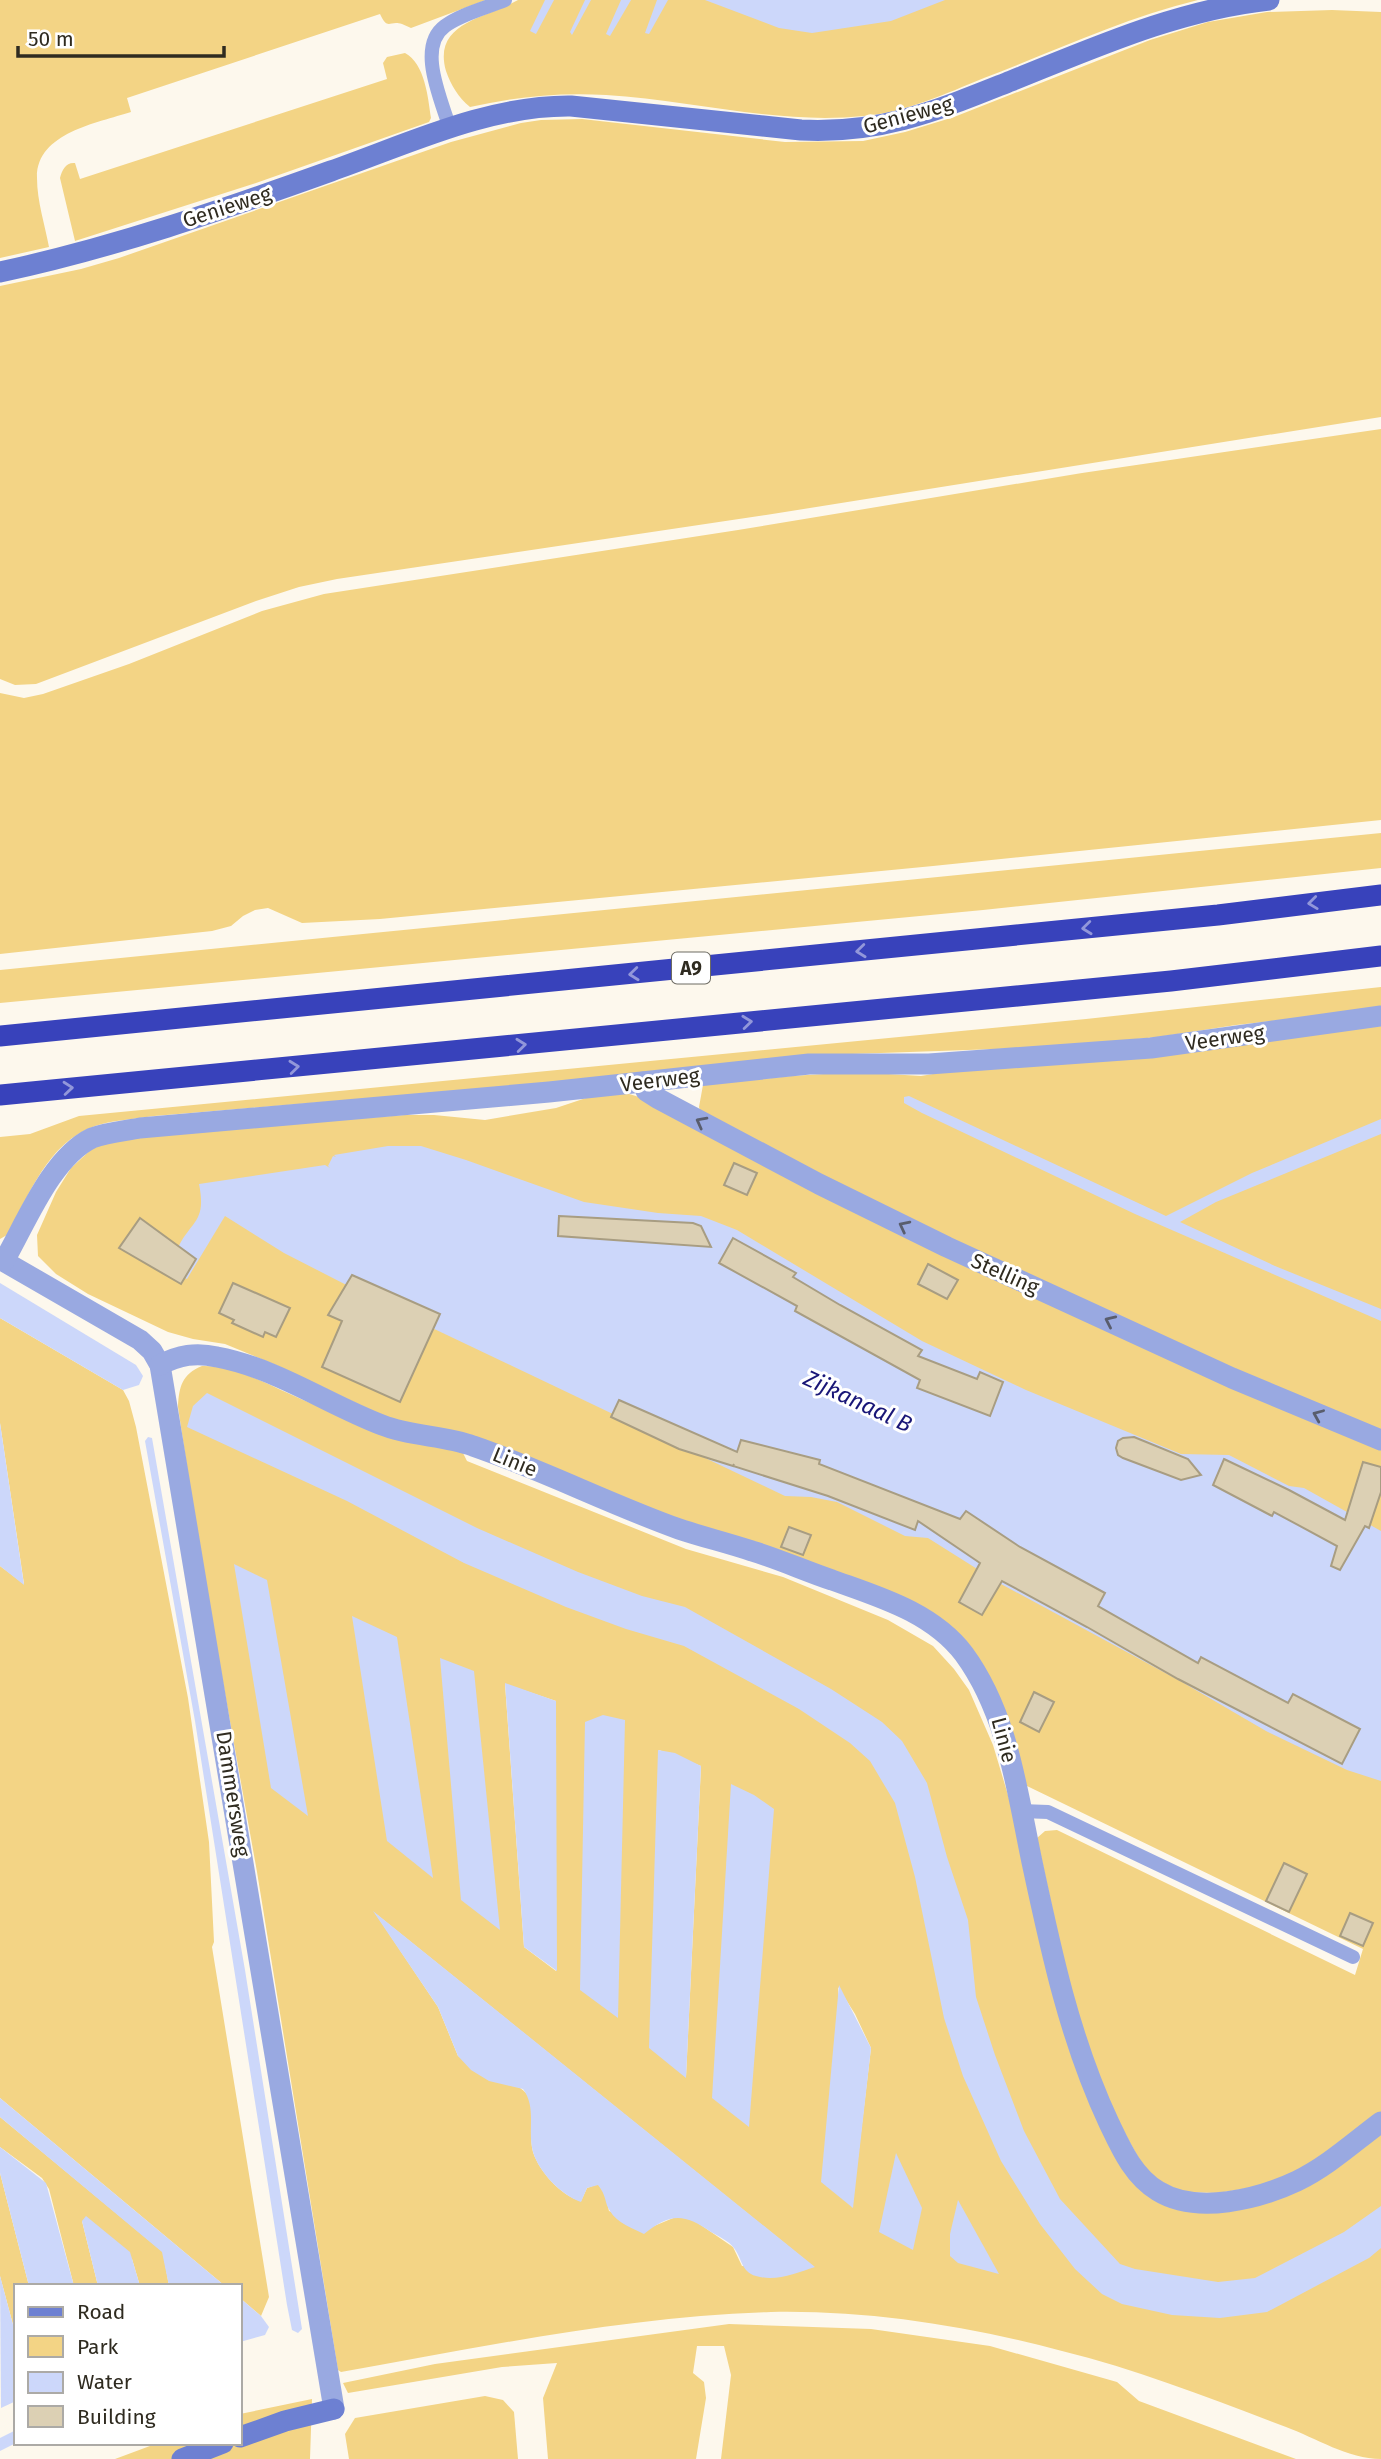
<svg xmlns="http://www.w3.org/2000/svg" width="1381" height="2459" viewBox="0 0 1381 2459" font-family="'Fira Sans',sans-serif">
<rect width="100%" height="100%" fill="#fdf8ed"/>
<g fill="#f3d485" fill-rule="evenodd">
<path d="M0,0H486L411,28C408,27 405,25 402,24C389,20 388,31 380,14L127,98L131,112C97,123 36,133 37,178C37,201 45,225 49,247L0,258Z"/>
<path d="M518,0H1198C1124,18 1055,51 984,78C945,94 906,112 864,116C777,125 692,100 606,95C559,92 515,97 470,107C458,97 451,85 446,71C432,22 487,18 518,0Z"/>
<path d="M1332,10L1381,12V417L766,515L337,579L299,587L256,601L36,684L15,685L0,679V286L81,269L119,258L451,142L521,123L541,120L582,119L785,142L863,141L905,132L954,117L1150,40L1208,22L1267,12Z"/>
<path d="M405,53C425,64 428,97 431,118L429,122L256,183L75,241L60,178C62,170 66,162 75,163L80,179L387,79L383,63L387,57Z"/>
<path d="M1381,429V820L933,866L380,919L302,923L268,908L255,910L243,916L231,926L212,931L0,954V693L24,698L43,694L129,664L262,611L324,594L738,530L1082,473Z"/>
<path d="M1381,833V868L983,910L0,1003V970Z"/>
<path d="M1381,987V1009L1236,1025L1158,1037L1052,1047L823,1055L481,1089L154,1116C135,1119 113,1120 95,1126C47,1143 30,1194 7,1235L0,1239V1137L30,1134L79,1116L1086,1019Z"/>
<path d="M1381,1026V1434L985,1257L701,1114L699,1107L703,1085L791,1076L856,1072L921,1076L980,1066Z"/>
<path d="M626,1093L639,1097L1381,1445V2112L1309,2166L1261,2186L1218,2193L1182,2192L1148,2175L1108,2103L1071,1995L1037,1838L1045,1831L1057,1830L1355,1975L1363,1949L1027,1786L969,1647L684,1522L400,1424L278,1366L225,1344L193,1339L168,1332L88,1294L56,1274L38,1256L37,1235L56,1192L71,1168L96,1145L151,1134L405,1115H434L485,1120L556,1108L595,1095Z"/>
<path d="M0,1318L123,1390L129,1401L136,1427L188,1698L209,1842L214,1942L212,1947L269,2297L261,2316L240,2298V2286H225L0,2098V1566L24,1584L0,1423Z"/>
<path d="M202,1366C238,1365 275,1389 308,1402C359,1420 411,1435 462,1451L467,1461L686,1549L783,1577L888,1620L933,1646L954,1669L969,1690L993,1745L1011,1805L1056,2003L1071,2055L1117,2160L1213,2210L1381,2131V2459C1348,2459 1316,2438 1286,2427C1212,2399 1139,2370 1062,2351C968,2326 868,2310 771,2312C630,2316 480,2347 341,2372L338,2370L257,1872L200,1554L178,1407C179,1387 182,1374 202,1366ZM505,1684L556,1701V1971L524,1947ZM659,1750L701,1766L686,2077ZM375,1913L814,2267L742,2266L733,2247L695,2221L678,2216L654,2226L609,2211L605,2194L598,2184L587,2188L581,2201C561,2196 539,2171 533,2152C528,2133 537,2108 526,2093C517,2082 473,2064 458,2056L438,2007ZM838,1987L855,2014L871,2048L852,2208Z"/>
<path d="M0,2117L163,2252L169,2286H140L132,2259L82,2221L98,2286H74L49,2189L42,2178L0,2147Z"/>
<path d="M0,2173L29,2286H16V2336L0,2276Z"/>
<path d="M729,2324L871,2329L990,2346L1117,2382L1139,2401L1296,2459H721L731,2375L724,2346H697L693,2373L704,2382L706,2398L696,2459H548L543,2398L557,2363L502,2367L348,2393L343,2383L435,2364Z"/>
<path d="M485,2396L503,2400L514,2412L518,2459H349L345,2434L355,2418Z"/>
<path d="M312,2399L310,2459H115L158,2443H240V2414Z"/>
</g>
<g fill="#ccd7fa">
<path d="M545,0H554L536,34L530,31Z"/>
<path d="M585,0H591L572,35L570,32Z"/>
<path d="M621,0H631L610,36L606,34Z"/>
<path d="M657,0H668L649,34L645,33Z"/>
<path d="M705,0H945L891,21L812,33L779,28Z"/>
<path d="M909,1096L1166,1216L1252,1173L1381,1119V1134L1216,1202L1180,1222L1275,1266L1381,1309V1321L1135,1214L922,1113L904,1103V1097Z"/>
<path d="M388,1146H421L466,1160L584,1202L658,1213L701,1216L737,1230L922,1341L1026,1390L1181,1454L1229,1455L1289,1486L1304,1488L1381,1531V1781L1347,1770L1266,1731L1182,1682L1001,1584L928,1538L905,1536L837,1502L811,1497L785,1496L407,1316L284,1253L225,1216L187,1279L171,1271C173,1264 174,1256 177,1250C190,1220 207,1224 199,1184L325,1165L330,1168L328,1166L333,1156L336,1157L334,1155Z"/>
<path d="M0,1283L136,1365L143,1376L139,1385L123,1390L0,1318Z"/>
<path d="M207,1393L477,1528L578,1572L642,1596L685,1607L831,1689L882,1722L902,1741L927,1783L947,1857L968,1920L976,1997L995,2055L1024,2131L1060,2199L1120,2264L1135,2269L1218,2282L1255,2278L1344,2232L1381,2206V2248L1369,2258L1267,2312L1220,2318L1172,2315L1122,2304L1102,2294L1075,2269L1040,2224L1001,2161L963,2076L944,2018L915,1877L895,1803L870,1761L850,1743L799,1709L684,1646L626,1629L566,1607L464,1563L347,1501L187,1427L193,1406Z"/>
<path d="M0,1423L24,1585L0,1566Z"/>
<path d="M148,1437L152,1438L245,1970L302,2329L298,2333L292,2330L287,2305L195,1721L145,1441Z"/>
<path d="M234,1564L267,1580L308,1816L271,1788Z"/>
<path d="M352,1616L397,1637L433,1878L387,1841Z"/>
<path d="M440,1658L474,1671L500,1930L461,1900Z"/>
<path d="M505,1683L556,1701L557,1971L524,1947Z"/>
<path d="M603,1715L625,1720L618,2018L580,1990L585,1722Z"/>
<path d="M658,1750L675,1753L701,1766L686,2078L649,2048Z"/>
<path d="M731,1784L754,1795L774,1809L749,2127L712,2098Z"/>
<path d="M373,1911L815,2267C796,2273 776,2282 756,2276C741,2272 742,2258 734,2248C729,2241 718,2236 711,2232C684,2213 670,2213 644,2234C632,2228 617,2223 610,2211C604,2202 607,2196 598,2185L587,2188L581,2202C561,2195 539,2172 533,2152C527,2130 537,2108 523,2089L489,2081L471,2070L458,2056L438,2007Z"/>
<path d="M839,1985L871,2048L853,2208L821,2182Z"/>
<path d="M0,2098L225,2286H169L162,2252L0,2117Z"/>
<path d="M0,2147L46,2183L74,2286H29L0,2173Z"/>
<path d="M896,2153L922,2208L913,2250L879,2232Z"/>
<path d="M958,2200L999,2274L958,2263L950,2256V2234Z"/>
<path d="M86,2216L130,2252L140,2286H98L82,2221Z"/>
<path d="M0,2276L16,2336V2401L1,2408Z"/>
<path d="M240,2298L261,2316L269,2327L265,2335L240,2342Z"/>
<path d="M16,2430V2443L0,2451V2438Z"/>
</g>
<g fill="#dcd0b4" stroke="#a89d82" stroke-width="2">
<path d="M734,1163L757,1173L747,1195L724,1185Z"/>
<path d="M559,1216L693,1223L701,1226L711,1247L558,1236Z"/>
<path d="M140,1218L196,1259L181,1284L119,1248Z"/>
<path d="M733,1238L796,1273L793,1277L840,1305L922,1350L918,1356L977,1379L980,1372L1003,1382L990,1416L917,1388L920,1380L795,1311L797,1306L719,1263Z"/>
<path d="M928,1264L958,1280L947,1299L918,1284Z"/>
<path d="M352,1275L440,1314L400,1402L322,1367L342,1321L328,1315Z"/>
<path d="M233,1283L290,1308L276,1337L265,1332L263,1337L232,1323L234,1320L219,1313Z"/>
<path d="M619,1400L737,1452L741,1440L820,1460L819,1464L960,1519L966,1511L1020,1547L1105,1593L1098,1606L1198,1663L1201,1657L1288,1703L1293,1694L1360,1729L1342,1764L1178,1679L1087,1627L1002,1581L982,1615L959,1602L980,1563L918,1521L915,1530L828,1496L733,1466L734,1464L733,1466L679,1449L611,1417Z"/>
<path d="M1134,1437L1188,1459L1201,1475L1181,1480L1123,1458L1118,1455L1116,1448L1118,1441L1123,1438Z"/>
<path d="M1224,1459L1289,1490L1345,1520L1363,1462L1381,1467V1492L1369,1528L1365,1526L1340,1570L1331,1566L1337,1546L1274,1512L1272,1516L1213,1485Z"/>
<path d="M789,1527L811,1535L803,1555L781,1547Z"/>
<path d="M1034,1692L1054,1702L1039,1732L1020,1722Z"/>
<path d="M1284,1863L1307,1874L1289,1912L1266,1901Z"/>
<path d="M1350,1913L1373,1923L1363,1946L1340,1936Z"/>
</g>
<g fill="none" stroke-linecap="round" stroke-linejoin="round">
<g stroke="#99a9e1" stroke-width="14">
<path d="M450,129C442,101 416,47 445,26C461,14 486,8 505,0"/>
<path d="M1021,1811L1048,1812L1353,1957"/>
</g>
<g stroke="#99a9e1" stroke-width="21">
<path d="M643,1082L646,1091L657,1098L819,1184L947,1247L1232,1378L1381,1440"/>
<path d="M0,1259L140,1340L152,1351L160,1365L334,2409"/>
<path d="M4,1261C26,1223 51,1158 92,1138C107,1132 124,1131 140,1128L549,1092L809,1064H929L1151,1048L1381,1016"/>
<path d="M160,1365C179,1355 196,1352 217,1357C276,1368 327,1404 382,1425C412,1437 444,1435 473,1446C543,1470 609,1504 679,1529C703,1537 728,1543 752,1551C779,1559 805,1571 832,1580C879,1597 932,1612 964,1654C1008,1714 1017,1791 1032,1862C1051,1951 1070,2040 1109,2123C1121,2148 1133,2176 1158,2191C1197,2215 1259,2199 1297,2181C1328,2166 1354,2142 1381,2122"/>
</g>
<g stroke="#6d80d2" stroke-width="21">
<path d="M0,272C113,248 222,210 331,171C408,144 488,105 571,106L801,130C883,134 938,110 1011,81C1096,47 1178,10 1269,0"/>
<path d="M240,2437L285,2421L334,2409"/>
<path d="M182,2459L223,2443"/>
</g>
<g stroke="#3842bb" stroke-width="21">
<path d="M0,1036L1218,915L1381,895"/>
<path d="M0,1095L1171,981L1381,956"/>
</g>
</g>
<defs><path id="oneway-chevron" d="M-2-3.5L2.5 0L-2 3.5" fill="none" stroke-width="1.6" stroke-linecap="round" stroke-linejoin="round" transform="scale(1.75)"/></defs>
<g stroke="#9297da">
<use href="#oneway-chevron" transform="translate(1313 903) rotate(173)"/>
<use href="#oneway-chevron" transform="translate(1087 928) rotate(174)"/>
<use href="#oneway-chevron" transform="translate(861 951) rotate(174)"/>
<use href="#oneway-chevron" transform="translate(634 974) rotate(174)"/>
<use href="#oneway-chevron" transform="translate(747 1022) rotate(-6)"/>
<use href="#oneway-chevron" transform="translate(521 1045) rotate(-6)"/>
<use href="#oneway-chevron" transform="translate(294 1067) rotate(-6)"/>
<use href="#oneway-chevron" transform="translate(68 1088) rotate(-5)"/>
</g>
<g stroke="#595d6d">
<use href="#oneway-chevron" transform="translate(701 1122) rotate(-152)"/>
<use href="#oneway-chevron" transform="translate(904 1226) rotate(-153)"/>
<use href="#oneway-chevron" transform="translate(1110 1321) rotate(-155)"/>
<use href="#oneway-chevron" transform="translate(1318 1415) rotate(-157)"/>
</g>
<g text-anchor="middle" stroke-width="6" stroke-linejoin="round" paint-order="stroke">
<rect fill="#fff" stroke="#6d6b63" stroke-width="2" x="672" y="952.5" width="38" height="31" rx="5"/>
<g font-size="19" font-weight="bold" fill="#2f2b20">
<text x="691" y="975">A9</text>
</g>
<g font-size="21" fill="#2f2b20" stroke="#fff">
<text transform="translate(908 115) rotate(-15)" y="7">Genieweg</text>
<text transform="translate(227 207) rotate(-18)" y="7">Genieweg</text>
<text transform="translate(1225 1038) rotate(-8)" y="7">Veerweg</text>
<text transform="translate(660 1080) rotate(-7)" y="7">Veerweg</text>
<text transform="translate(1005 1274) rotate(24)" y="7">Stelling</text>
<text transform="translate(515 1462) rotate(22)" y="7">Linie</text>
<text transform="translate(1004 1740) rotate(75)" y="7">Linie</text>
<text transform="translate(233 1794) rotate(81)" y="7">Dammersweg</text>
</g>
<g font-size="23" font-style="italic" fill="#191677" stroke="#fff">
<text transform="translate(858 1401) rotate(25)" y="8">Zijkanaal B</text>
</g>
</g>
<rect x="14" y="2284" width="228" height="161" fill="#ffffff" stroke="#acaaa6" stroke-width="2"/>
<rect x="28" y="2307" width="35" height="10" fill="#6d80d2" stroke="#acaaa6" stroke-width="2"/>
<text x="77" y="2319" font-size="21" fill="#2f2b20">Road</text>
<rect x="28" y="2336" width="35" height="21" fill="#f3d485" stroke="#acaaa6" stroke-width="2"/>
<text x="77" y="2354" font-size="21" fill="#2f2b20">Park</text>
<rect x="28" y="2372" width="35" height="21" fill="#ccd7fa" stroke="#acaaa6" stroke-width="2"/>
<text x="77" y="2389" font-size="21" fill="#2f2b20">Water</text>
<rect x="28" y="2406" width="35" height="21" fill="#dcd0b4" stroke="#acaaa6" stroke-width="2"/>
<text x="77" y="2424" font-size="21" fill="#2f2b20">Building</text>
<path d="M18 46v10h206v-10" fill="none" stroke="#2f2b20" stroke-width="3.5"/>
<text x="28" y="46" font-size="21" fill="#2f2b20" stroke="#ffffff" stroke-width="5" paint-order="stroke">50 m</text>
</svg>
